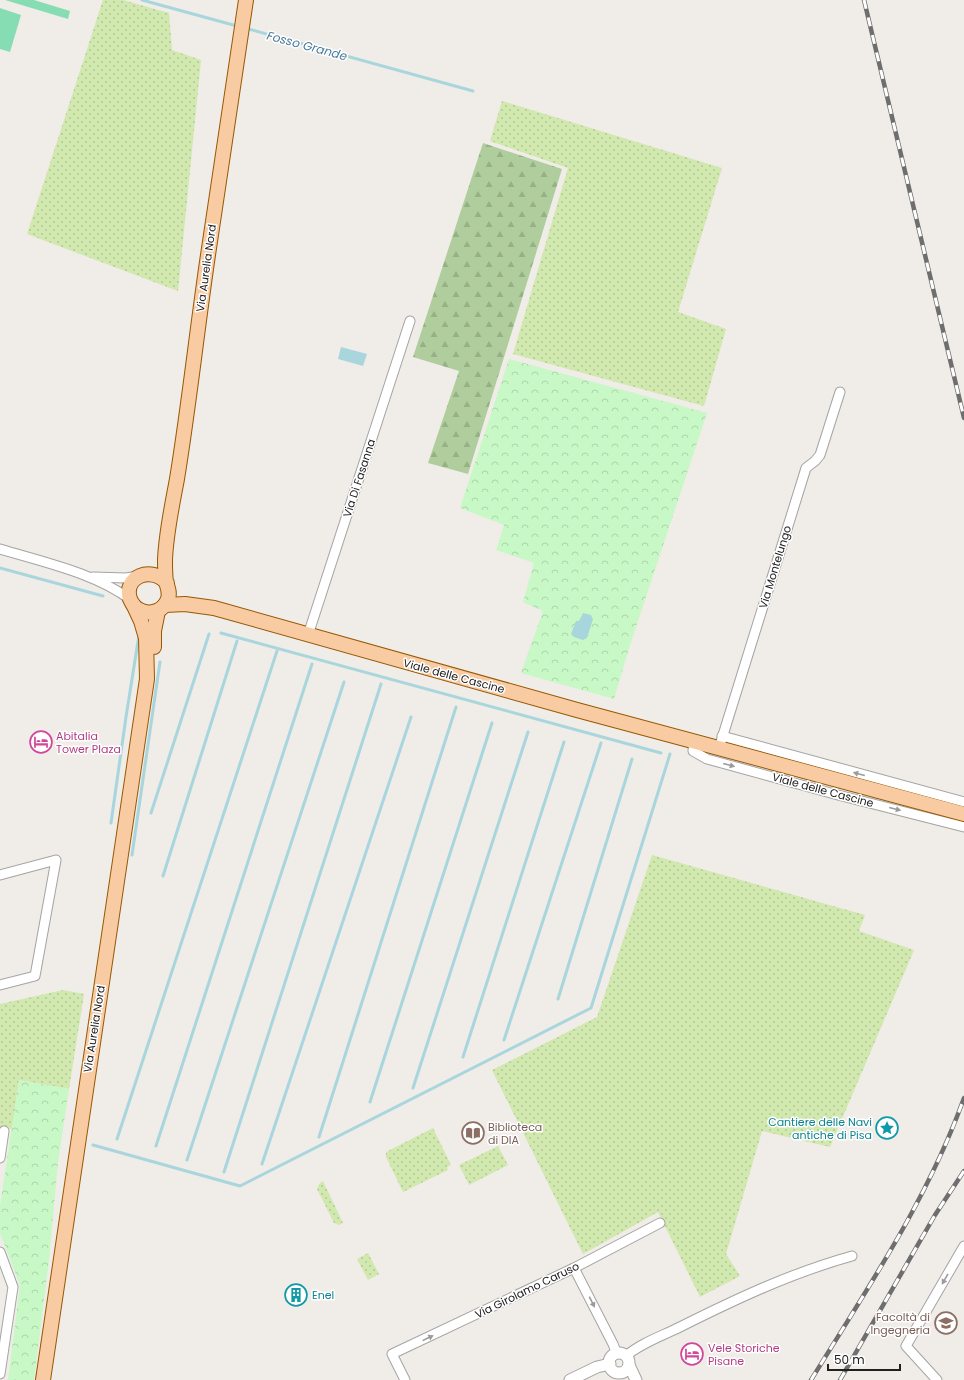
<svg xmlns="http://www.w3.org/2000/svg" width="964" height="1380" viewBox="0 0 964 1380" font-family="Poppins,sans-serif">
<defs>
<pattern id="grass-dots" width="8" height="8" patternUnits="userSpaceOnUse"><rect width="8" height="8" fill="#d1e8ae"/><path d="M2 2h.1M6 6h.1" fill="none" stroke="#b3c795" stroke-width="1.8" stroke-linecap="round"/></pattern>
<pattern id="forest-firs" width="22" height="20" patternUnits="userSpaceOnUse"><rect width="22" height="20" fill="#b0ce9d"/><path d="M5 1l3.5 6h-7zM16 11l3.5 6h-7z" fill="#97b187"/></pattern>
<pattern id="park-crowns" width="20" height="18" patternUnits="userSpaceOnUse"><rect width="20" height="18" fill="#c7f8c6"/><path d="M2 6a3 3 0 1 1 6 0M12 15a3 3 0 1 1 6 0" fill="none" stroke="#abd4aa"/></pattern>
</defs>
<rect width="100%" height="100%" fill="#f0ece7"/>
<g fill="url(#grass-dots)">
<path d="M103,0H123L169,13L172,50L201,60L178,291L27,234Z"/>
<path d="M502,101L722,168L678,312L726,329L704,406L513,354L568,168L490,141Z"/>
<path d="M652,855L865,915L859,931L914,950L830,1147L762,1131L726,1254L740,1276L700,1297L658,1212L583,1254L492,1070L597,1017Z"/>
<path d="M63,990L84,994L69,1089L19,1080L12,1129L0,1128V1004Z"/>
<path d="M433,1128L451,1165L447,1167L448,1170L403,1192L386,1157V1153L388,1151Z"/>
<path d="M498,1146L508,1165L469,1185L459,1165Z"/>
<path d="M323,1181L343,1223L339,1225L334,1223L317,1189L319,1184Z"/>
<path d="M368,1253L379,1274L368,1280L357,1259Z"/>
</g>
<path fill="url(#forest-firs)" d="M483,143L562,169L468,474L428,463L459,371L413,357Z"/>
<g fill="url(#park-crowns)">
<path d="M509,359L707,413L630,645L614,699L521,673L543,611L523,602L534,563L496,550L504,525L460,508Z"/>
<path d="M19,1080L69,1089L58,1162L49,1260L34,1380H8L20,1285L0,1233V1206Z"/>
</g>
<g fill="#87ddb3">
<path d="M5,0H34L70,11L68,19Z"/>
<path d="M0,8L21,15L10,52L0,49Z"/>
</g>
<g fill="#a8d6dc">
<path d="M341,347L367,354L363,366L338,359Z"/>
<path d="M583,613L591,615L593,619L587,638L583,640L574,637L571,634L576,621H579Z"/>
</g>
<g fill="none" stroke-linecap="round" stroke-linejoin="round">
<g stroke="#a8d6dc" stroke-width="3">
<path d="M142,0L237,26"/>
<path d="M245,28L473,91"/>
<path d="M0,568L103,596"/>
<path d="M221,633L661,753"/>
<path d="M151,813L209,634"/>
<path d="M111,823L126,717L139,635"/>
<path d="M132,855L160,662"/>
<path d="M163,876L237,641"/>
<path d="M558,999L632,759"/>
<path d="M504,1040L601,743"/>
<path d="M463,1057L564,742"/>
<path d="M413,1088L528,732"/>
<path d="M370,1102L492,723"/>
<path d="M319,1137L456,707"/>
<path d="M117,1139L277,651"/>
<path d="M93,1145L240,1186L591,1008L670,754"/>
<path d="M156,1146L312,664"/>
<path d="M187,1160L344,682"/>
<path d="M262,1164L411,717"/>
<path d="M224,1172L381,684"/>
</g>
<g stroke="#a4a4a4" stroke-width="11">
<g id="minor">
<path d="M0,549C43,562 95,573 131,600"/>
<path d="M93,577L126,578L138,576"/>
<path d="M308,635L410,321"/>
<path d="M722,736L964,802"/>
<path d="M694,741L693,751L707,759L838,795L964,827"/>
<path d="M719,748L806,468L815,461L820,455L840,392"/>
<path d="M0,875L56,860L35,976L0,985"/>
<path d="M0,1158L4,1131"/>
<path d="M0,1252L13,1287L0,1374"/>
<path d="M574,1268L613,1344L617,1354"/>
<path d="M626,1356C641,1343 662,1336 680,1327C736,1299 791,1273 852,1256"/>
<path d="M405,1380L392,1354L574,1268L660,1223"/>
<path d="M937,1380L906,1346L964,1246"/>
</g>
</g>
<g stroke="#a4a4a4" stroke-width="13">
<g id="tertiary">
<circle cx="619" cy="1363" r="10"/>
<path d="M629,1365L636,1380"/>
<path d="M570,1380L597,1367L610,1364"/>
</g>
</g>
<g stroke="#975804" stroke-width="16">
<g id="primary">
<path d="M167,583C151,565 123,577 130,599C132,604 136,609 142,611C153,615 164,610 168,599C170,593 168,588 166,582C165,575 165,567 165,560C166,533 172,506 177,479C189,405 197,330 208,255C220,170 233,85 246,0"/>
<path d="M165,605L185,604L214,608L577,710L964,814"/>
<path d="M154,647V631L158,611"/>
<path d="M43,1380L147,679L146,638L141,621L134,606"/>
</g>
</g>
<use href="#minor" stroke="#fff" stroke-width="9"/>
<use href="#tertiary" stroke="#fff" stroke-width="11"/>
<use href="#primary" stroke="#f9cba2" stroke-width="14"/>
<g stroke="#6e6e6e" stroke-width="4.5">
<g id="rail">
<path d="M864,0L964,418"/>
<path d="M811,1380C867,1289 928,1199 964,1098"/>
<path d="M840,1380L935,1215L964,1171"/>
</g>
</g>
<use href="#rail" stroke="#fff" stroke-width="3" stroke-dasharray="9" stroke-linecap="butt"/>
</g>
<defs><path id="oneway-solid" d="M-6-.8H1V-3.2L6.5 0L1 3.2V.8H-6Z"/></defs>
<g fill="#9b9b9b">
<use href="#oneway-solid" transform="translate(729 765) rotate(15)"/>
<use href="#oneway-solid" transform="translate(859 774) rotate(-165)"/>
<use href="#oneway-solid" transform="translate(895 809) rotate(14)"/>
<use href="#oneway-solid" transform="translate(945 1279) rotate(120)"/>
<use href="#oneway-solid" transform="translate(592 1302) rotate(63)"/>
<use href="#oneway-solid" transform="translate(428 1338) rotate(-26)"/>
</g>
<defs>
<g id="hotel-ring" transform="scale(1.15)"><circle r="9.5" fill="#fff" stroke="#d1479c" stroke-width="1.5"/><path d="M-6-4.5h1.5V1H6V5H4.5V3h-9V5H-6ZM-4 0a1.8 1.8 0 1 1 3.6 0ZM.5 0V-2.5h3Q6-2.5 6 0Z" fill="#d1479c"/></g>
<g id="sight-ring" transform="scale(1.15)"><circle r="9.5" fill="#fff" stroke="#0f9aa8" stroke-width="1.5"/><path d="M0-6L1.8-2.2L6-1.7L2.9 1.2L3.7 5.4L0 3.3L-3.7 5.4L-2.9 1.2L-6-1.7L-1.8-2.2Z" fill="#0f9aa8"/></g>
<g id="library-ring" transform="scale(1.15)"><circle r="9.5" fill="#fff" stroke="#8d6e63" stroke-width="1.5"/><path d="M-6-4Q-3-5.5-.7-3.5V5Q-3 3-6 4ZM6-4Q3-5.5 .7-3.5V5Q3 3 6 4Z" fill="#8d6e63"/></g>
<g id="building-ring" transform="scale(1.15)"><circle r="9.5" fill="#fff" stroke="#0f9aa8" stroke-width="1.5"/><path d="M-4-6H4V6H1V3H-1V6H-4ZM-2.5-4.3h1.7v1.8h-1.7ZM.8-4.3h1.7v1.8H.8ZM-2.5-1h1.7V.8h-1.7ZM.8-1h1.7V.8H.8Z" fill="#0f9aa8"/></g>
<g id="university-ring" transform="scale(1.15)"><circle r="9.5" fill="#fff" stroke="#8d6e63" stroke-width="1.5"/><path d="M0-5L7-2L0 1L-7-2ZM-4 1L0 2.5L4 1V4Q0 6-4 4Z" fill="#8d6e63"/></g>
</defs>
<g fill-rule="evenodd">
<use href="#hotel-ring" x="41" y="742"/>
<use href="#sight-ring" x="887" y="1128"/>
<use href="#library-ring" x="473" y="1133"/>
<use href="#building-ring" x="296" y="1295"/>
<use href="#university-ring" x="946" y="1323"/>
<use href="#hotel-ring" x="692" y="1354"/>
</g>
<g text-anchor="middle" stroke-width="3" stroke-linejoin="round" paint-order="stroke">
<g font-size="11" fill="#202020" stroke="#fff">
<text transform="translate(206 268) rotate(-82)" y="4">Via Aurelia Nord</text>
<text transform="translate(359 478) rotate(-72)" y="4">Via Di Fasanna</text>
<text transform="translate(775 567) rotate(-73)" y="4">Via Montelungo</text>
<text transform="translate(454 676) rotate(15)" y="4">Viale delle Cascine</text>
<text transform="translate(823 790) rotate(15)" y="4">Viale delle Cascine</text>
<text transform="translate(94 1029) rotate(-81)" y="4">Via Aurelia Nord</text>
<text transform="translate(527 1290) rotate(-26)" y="4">Via Girolamo Caruso</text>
</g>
<g font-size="11" fill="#b23c85" stroke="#fff" text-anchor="start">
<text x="56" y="740">Abitalia<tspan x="56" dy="13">Tower Plaza</tspan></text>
<text x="708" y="1352">Vele Storiche<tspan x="708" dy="13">Pisane</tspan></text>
</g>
<g font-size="11" fill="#0d838f" stroke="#fff" text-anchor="end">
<text x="872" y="1126">Cantiere delle Navi<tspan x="872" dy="13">antiche di Pisa</tspan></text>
<text x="312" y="1299" text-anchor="start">Enel</text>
</g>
<g font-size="11" fill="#785e54" stroke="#fff" text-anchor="start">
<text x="488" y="1131">Biblioteca<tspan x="488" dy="13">di DIA</tspan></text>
<text x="930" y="1321" text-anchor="end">Facoltà di<tspan x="930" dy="13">Ingegneria</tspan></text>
</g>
<g font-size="12" font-style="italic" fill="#487b9d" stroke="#fff">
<text transform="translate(307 46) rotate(15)" y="4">Fosso Grande</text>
</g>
</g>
<path d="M828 1364v6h72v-6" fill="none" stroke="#202020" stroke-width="2"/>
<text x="834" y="1364" font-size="12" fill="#202020" stroke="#ffffff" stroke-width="3" paint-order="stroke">50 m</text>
</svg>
